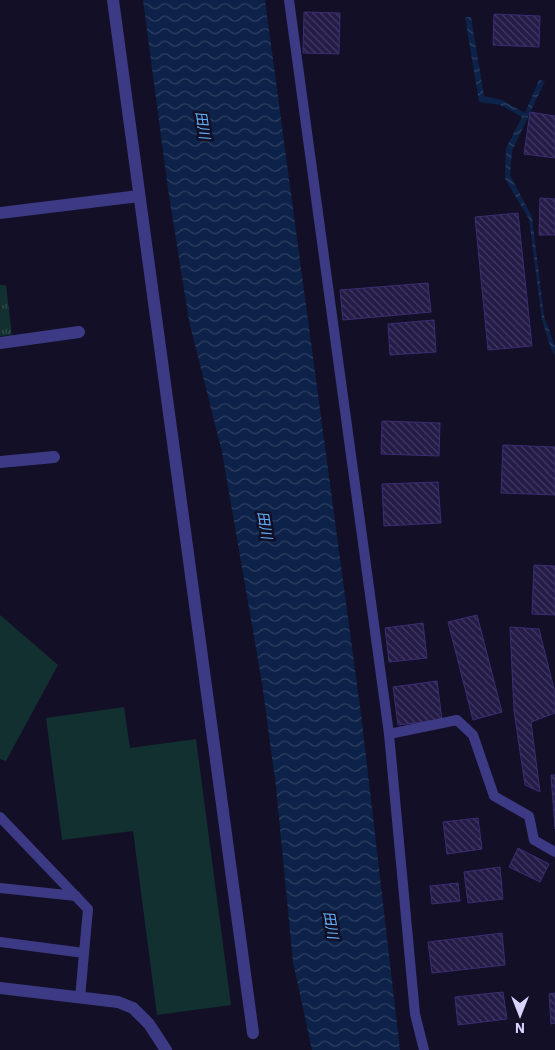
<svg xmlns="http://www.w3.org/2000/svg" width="555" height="1050" viewBox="0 0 555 1050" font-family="'IBM Plex Sans','Noto Sans JP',sans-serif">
<defs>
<pattern id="park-tufts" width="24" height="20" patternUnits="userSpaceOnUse" patternTransform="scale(1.25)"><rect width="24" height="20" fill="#12302f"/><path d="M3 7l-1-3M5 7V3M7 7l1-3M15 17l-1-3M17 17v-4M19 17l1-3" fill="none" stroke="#344d4e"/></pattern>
<pattern id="water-waves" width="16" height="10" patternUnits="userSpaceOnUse" patternTransform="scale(1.25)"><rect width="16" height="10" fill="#0c2248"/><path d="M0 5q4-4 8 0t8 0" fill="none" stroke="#2f4163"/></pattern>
<pattern id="building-back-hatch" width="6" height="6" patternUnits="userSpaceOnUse" patternTransform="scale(1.25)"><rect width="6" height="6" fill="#241b47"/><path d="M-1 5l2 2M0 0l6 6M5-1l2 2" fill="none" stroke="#433b63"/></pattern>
</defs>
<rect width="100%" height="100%" fill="#130f26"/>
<path fill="url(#park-tufts)" d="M0,285H6L12,335L0,336Z"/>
<g fill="#12302f">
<path d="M0,615L58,665L6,761L0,759Z"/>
<path d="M124,707L130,748L196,739L231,1005L157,1015L133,831L62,840L46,718Z"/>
</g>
<g fill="url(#water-waves)">
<path d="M143,0H265L362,722L400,1050H312L293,962L276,787L262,683L222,452L189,321L168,189Z"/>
<path d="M465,17H471L484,96L502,100L525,113L539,80L545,81L512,151L510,175L532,217L544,316L555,347V355L551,349L542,320L529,219L505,179L506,148L522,117L500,105L479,102Z"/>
</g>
<g fill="url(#building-back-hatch)" stroke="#3b2d73">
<path d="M304,12L340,13L339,54L303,53Z"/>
<path d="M494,14L540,16L539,47L493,45Z"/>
<path d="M530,112L555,116V158L524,154Z"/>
<path d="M540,198L555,199V235H539Z"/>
<path d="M518,213L532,346L488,350L475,217Z"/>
<path d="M428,283L431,312L343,320L340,290Z"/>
<path d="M434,320L436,352L390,355L388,324Z"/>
<path d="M382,421L440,423L439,456L381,454Z"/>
<path d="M503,445L555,447V495L501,493Z"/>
<path d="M438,482L441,523L384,526L382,484Z"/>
<path d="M534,565L555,566V615L532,614Z"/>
<path d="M477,615L502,712L473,720L448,622Z"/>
<path d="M423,623L427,658L389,662L385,628Z"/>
<path d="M510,627L539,629L555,693V713L531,722L540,792L525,785L514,711Z"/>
<path d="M437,681L442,720L398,725L393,687Z"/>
<path d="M551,775H555V829Z"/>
<path d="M478,818L482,849L447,854L443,822Z"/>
<path d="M518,848L549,864L540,882L509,867Z"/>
<path d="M500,867L503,899L468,903L464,872Z"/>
<path d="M458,883L460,901L432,904L430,886Z"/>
<path d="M502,933L505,965L432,973L428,942Z"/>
<path d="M503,992L507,1019L458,1025L455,997Z"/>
<path d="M555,993V1023L551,1024L549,994Z"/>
</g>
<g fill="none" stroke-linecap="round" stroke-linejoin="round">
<g stroke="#3d3a85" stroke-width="10">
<path d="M289,0L389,734L415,1014L424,1050"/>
<path d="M389,734L457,720L473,735L494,796L529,816L534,840L555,852"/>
<path d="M0,817L88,909L80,998"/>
<path d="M0,888L76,896"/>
<path d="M0,942L84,953"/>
</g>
<g stroke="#3d3a85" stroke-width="12">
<path d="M113,0L253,1033"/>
<path d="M0,213L139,196"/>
<path d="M0,343L79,332"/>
<path d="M0,462L54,457"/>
<path d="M0,988L118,1002L133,1008L149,1024L166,1050"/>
</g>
</g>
<g text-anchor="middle" stroke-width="5" stroke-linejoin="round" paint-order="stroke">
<g font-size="14" font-style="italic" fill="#62b6ff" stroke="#130f26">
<text transform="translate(203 125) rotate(81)" y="5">田川</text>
<text transform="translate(265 525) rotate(81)" y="5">田川</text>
<text transform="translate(331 925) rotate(80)" y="5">田川</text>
</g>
</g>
<g transform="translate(520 1015) rotate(180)" stroke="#130f26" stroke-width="4" paint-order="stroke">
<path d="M0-4L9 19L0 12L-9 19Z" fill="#d9d4ff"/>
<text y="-8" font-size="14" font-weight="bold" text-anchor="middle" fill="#d9d4ff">N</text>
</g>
</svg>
